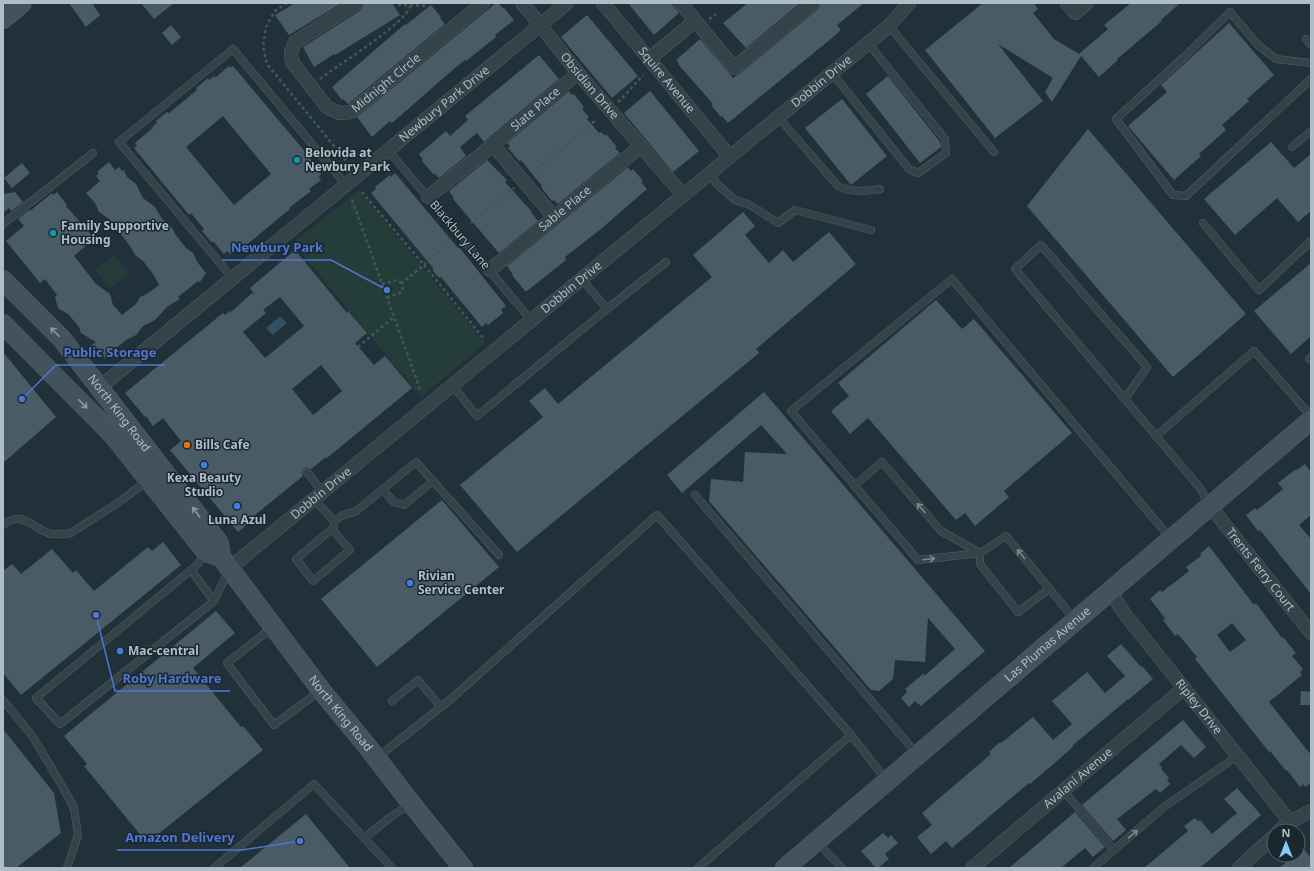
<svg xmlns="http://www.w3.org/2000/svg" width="1314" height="871" viewBox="0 0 1314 871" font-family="'Noto Sans',sans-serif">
<rect width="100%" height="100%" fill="#21313a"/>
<g fill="#243d39">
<path d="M359,190L485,343L421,397L293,243Z"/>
<path d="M114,255L129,273L111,288L95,270Z"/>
</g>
<path fill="#32505f" d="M280,316L287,323L273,335L266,328Z"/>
<g fill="#495b65" fill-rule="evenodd">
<path d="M69,3H92L100,15L86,27Z"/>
<path d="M141,3H174L154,19Z"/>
<path d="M295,3H342L289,35L275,15Z"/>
<path d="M365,3H392L400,15L335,55L334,54L314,67L303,47L361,10Z"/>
<path d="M496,3H498L503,8H504L514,20L495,35L496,37L466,61L465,60L455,68L392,123L390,121L372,137L357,117Z"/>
<path d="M628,3H671L679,13L654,35Z"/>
<path d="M748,3H800L746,48L723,23Z"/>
<path d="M821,3H864L837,25L841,30L838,32V33L728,123L722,116L721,117L711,105L713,104L678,64L679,63L676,60L700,39L733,78L739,74L818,9Z"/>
<path d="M983,3H1034L1038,9L1033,13L1054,39L1079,54L1108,29L1104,25L1131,3H1180L1161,20L1162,21L1117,59L1118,60L1099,77L1081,56L1052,102L1045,92L1053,78L998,44L1043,101L995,138L925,50Z"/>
<path d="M431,5L441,17L440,18L445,24L348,104L343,99L342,100L332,87L405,24L406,25Z"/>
<path d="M587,15L638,76L612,98L561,37Z"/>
<path d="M1229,23L1274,75L1247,99L1249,101L1222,125L1226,130L1199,154L1201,156L1174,180L1128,126L1167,92L1161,85Z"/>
<path d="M171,25L181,37L172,45L162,33Z"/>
<path d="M539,55L559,79L484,142L477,133L460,147L466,156L439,178L435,174L434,175L422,161L423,160L419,154L446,131L450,136L468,120L465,116Z"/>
<path d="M229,66L230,68L233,66L302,148L321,174L319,177L321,180L309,189L311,191L289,208L290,209L244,247L242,244L230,254L227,251L224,254L213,241L212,243L202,231L204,229L191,213L189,215L134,148L137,146L135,143L153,128L152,127L157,123L156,121L167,112L169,113L197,90L196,88L208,78L209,80L214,76L215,78ZM223,116L271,174L234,205L186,147Z"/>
<path d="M888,76L940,142L941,147L920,163L866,94Z"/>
<path d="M569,91L572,95L574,94L584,107L582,109L589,117L587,119L599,133L601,132L605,136L606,134L617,147L615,148L620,153L558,204L554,200L552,201L541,187L542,186L521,160L519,161L508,148L510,146L507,143Z"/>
<path d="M650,91L699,151L673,172L624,113Z"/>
<path d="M842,99L887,156L851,185L805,128Z"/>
<path d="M1088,129L1246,314L1173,377L1027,206Z"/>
<path d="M1271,142L1294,168L1311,154V211L1298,222L1277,198L1235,235L1204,199Z"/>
<path d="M487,160L507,180L505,182L532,212H531L538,221L499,253L453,199L454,198L449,191Z"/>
<path d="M109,162L115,170L119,167L122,171L124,170L127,177L136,184L143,198L155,207L162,219L173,229L175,234L186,248L193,253L198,263L206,273L200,282L198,281L178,297L180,299L168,306L155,320L143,326L136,335L126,340L104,358L98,349L91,346L96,342L81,333L79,327L69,315L58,308L55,297L57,295L45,279L40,283L6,241L24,226L18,219L29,210L30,211L52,193L53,195L57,192L67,205L66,206L94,238L74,256L96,284L110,294L113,305L122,315L136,304L140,297L147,294L159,285L153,274L143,261L135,255L130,246L119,232L118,233L115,227L109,219L99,212L95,203L86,193L100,181L96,176L99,173L97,172Z"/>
<path d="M22,163L30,173L12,188L4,178Z"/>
<path d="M628,167L631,171L633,169L643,181L641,182L647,189L601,229L565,257L566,260L527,291H525L512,275H513L507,266Z"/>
<path d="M395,173L458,248L459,247L506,306L501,310L503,313L488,325L486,323L482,327L441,277L439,278L433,271V268L371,193L376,189L375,187L390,175L391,177Z"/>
<path d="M15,192L23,202L11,211L9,208L3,213V194Z"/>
<path d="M743,212L755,226L745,235L769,263L783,250L793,262L829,232L856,264L756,349L759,353L517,552L460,485L543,417L529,401L545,388L558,404L712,277L693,255Z"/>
<path d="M295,250L347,313L348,311L367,333L355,343L374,365L385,356L412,388L327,458L326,457L311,469L307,467L304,468L302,472L303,476L255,515L256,517L238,532L170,450L181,441L163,418L153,426L146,416L145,417L125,393L223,313L225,315L230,311L231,312L252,293L255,295L250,288ZM280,297L304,326L265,358L243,332L266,313L263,310ZM321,365L342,391L313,415L292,389Z"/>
<path d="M1311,263V336L1291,354L1254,311Z"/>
<path d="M936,300L962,329L974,319L1072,433L1004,491L1009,497L975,526L965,513L956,520L868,418L850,434L831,411L849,396L838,383Z"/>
<path d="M3,352L56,417L3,463Z"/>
<path d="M764,392L985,651L921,706L915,701L909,707L901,698L907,692L905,689L924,673V676L955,649L928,618L925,662L895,660L893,679L879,691L871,690L709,501L711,479L743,482L745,452L787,454L761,425L682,493L667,475Z"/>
<path d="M1305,464L1311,472V515L1299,525L1311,539V594L1260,530L1258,531L1246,515L1255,508L1257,510L1283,489L1278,483L1296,469L1297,470Z"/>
<path d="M442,500L499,567L377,667L321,599Z"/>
<path d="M163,542L181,565L21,695L3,673V571L12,564L21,574L52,549L73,573L76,570L94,591L148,547L152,551Z"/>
<path d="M1209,546L1254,605L1256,603L1282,638L1283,637L1296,653L1292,656L1303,669L1300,672L1302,675L1269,702L1311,755V783L1305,787L1303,784L1300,787L1287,770L1286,771L1270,751L1269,752L1195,659L1197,657L1178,634L1175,636L1163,620L1165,618L1150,599L1160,590L1162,592L1189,571L1186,567L1201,556L1200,554ZM1232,623L1246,640L1230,652L1217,635Z"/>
<path d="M216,611L235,633L193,668L241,727L243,726L263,750L147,843L84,766L87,764L64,736Z"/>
<path d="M1121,644L1141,667L1142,666L1153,679L1128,700V699L1072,746L1073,747L1050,767L1030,784L1029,783L952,848L946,841L931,854L917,837L932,825L922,813L991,754L989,752L1000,742L1001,743L1033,717L1053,740L1072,724L1052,701L1087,672L1105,693L1125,676L1107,656Z"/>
<path d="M1301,691L1311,692V705H1300Z"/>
<path d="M1183,720L1206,747L1194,758L1181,745L1159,764L1162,768L1161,769L1169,778L1167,780L1170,784L1160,793L1156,789L1117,819L1126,830L1113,841L1082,805Z"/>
<path d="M3,729L54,793L61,833L16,868H3Z"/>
<path d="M1237,788L1261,815L1207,862L1199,868H1144L1188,831L1184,826L1195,818L1198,821L1200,820L1212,834L1237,813L1224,799Z"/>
<path d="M1075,812L1105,847L1093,857L1085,848L1061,868H1009Z"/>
<path d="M306,814L350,868H240Z"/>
<path d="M883,833L888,838L891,835L898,843L885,854L889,859L878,868H876L861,851Z"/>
<path d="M1303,848L1311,858V868H1279L1295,855H1298V853Z"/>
</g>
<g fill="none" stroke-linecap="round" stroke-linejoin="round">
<g stroke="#526068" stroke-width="8">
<g id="lane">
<path d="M889,26L994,152"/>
<path d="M1306,39L1311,45"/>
<path d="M1311,63L1276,59L1257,44L1230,12L1184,57L1116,119L1173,195L1186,196L1311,79"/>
<path d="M832,73L909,169L918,173L946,153L945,139L868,43"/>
<path d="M778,117L838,186C853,193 864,191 880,189"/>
<path d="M1292,147L1311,131"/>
<path d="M388,150L531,320"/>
<path d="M710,173L717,184L735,200L750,205L778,223L795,210L871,230"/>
<path d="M1203,223L1259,290L1311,241"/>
<path d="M3,224L93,153"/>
<path d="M233,279L119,142L233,49L346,185"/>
<path d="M607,309L666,262"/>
<path d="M1309,359L1311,357"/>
<path d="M452,385L477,416L607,309L581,278"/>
<path d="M1125,399L1147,367L1041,245L1015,269L1200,488L1210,506"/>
<path d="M1156,436L1254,351L1311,416"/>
<path d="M307,472L322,491"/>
<path d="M854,486L882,462L941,531L980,553L1006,536L1075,620"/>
<path d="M383,490L394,502L404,505L433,481"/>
<path d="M695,495L917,754"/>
<path d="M313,498L334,521V526L332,529L296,559L313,581L350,550L332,529"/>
<path d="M334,521L343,515L355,512L416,462L499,555"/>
<path d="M3,525C24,509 33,530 52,534C58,535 64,534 71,533L122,500L148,480"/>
<path d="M206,552L198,564L191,570L36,698L60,724L214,601L229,570"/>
<path d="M191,570L214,601"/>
<path d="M1049,589L1018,612L980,564V553L918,560L791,411L952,279L1171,539"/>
<path d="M273,627L227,663L274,725L321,690"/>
<path d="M3,700L33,737L61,784L74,808L78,835L67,868"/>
<path d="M392,701L418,680L441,707"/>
<path d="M378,757L451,699L657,515L851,735"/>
<path d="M1063,790L1114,850"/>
<path d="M364,838L392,816L410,804"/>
<path d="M817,842L842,868"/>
<path d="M214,868L314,784L392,868"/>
<path d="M698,868L851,735L887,781"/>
<path d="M1093,868L1164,807L1226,764L1237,755"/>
</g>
</g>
<g stroke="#526068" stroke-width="14">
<g id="street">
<path id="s1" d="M357,3L295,42L291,52L292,62L327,107L339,113L351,112L483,3"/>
<path id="s2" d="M522,3L530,12L578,73L683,195"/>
<path id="s3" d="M603,3L730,157"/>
<path d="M681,3L734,68L813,3"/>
<path d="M1067,3L1075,13L1087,3"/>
<path d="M649,59L695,21"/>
<path d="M428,197L493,145"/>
<path id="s4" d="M554,217L493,145L578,73"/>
<path id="s5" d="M490,270L641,146"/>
<path id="s6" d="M99,388L567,3"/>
<path id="s7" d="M1210,506L1311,633"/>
<path id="s8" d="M230,568L889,26L909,3"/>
<path id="s9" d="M1110,591L1124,613L1184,688L1290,822"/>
<path d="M1279,831L1290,822L1311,811"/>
<path id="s10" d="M972,868L1184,688"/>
<path d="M1239,868L1274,836"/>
</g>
</g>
<g stroke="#526068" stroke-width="20">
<g id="secondary">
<path d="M3,19L22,3"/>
<path id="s11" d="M3,280L62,339L219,543L221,557L321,690L367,746L411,803L463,868"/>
<path d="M3,324L113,435L206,552L221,557"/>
<path id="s12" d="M785,868L1311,420"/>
</g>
</g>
<g stroke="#425957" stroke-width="2.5" stroke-dasharray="3 3" stroke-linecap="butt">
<path d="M287,3L275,11L266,27L263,46L267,64L348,163"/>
<path d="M398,5L427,6"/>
<path d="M709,19L716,14"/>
<path d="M320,79C336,66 407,23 410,6"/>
<path d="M618,102L626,94L643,75"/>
<path d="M532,173L596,120"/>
<path d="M362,192L424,265L484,339"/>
<path d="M352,200L421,392"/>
<path d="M471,223L514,188"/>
<path d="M382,284L397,280L402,283"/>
<path d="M387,298L402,292L403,288L402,283L424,265L451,239"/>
<path d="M358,347L394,317"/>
</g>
<use href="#lane" stroke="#34424a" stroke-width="7"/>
<use href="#street" stroke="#34424a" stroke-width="13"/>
<use href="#secondary" stroke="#42535d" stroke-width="19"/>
</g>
<defs><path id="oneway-shaft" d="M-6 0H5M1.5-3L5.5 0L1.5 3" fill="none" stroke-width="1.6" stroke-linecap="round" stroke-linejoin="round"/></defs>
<g stroke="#8998a1">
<use href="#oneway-shaft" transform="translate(55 332) rotate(-135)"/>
<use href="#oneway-shaft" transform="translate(83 404) rotate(46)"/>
<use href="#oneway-shaft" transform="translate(196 512) rotate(-127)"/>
</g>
<g stroke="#78868e">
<use href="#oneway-shaft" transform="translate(921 508) rotate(-131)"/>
<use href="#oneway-shaft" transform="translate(1021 554) rotate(-129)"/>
<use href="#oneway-shaft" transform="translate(929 559) rotate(-7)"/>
<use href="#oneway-shaft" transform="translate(1133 834) rotate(-40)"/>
</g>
<g fill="#0f9aa8" stroke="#1a272f" stroke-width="1.5">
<circle cx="297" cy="160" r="4"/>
<circle cx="53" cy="233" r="4"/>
</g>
<circle fill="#e8710a" stroke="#1a272f" stroke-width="1.5" cx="187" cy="445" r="4"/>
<g fill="#3f7fe0" stroke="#1a272f" stroke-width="1.5">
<circle cx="204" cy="465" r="4"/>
<circle cx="237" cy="506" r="4"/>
<circle cx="410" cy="583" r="4"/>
<circle cx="120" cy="651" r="4"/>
</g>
<g text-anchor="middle" stroke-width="3" stroke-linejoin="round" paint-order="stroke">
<g font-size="12" fill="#afbdc6" stroke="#1a272f">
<text dy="4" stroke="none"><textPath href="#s3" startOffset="100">Squire Avenue</textPath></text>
<text dy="4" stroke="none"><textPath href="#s8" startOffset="766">Dobbin Drive</textPath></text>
<text dy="4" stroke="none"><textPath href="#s1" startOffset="222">Midnight Circle</textPath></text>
<text dy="4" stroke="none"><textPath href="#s2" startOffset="107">Obsidian Drive</textPath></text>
<text dy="4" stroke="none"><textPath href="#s6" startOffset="447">Newbury Park Drive</textPath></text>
<text dy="4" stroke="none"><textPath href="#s4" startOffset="150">Slate Place</textPath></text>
<text dy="4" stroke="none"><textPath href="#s5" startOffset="97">Sable Place</textPath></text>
<text transform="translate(460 235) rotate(50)" y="4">Blackbury Lane</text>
<text dy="4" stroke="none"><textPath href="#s8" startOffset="442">Dobbin Drive</textPath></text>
<text dy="4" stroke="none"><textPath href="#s11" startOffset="177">North King Road</textPath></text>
<text dy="4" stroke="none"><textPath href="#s8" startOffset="118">Dobbin Drive</textPath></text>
<text dy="4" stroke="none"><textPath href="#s7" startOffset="81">Trents Ferry Court</textPath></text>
<text dy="4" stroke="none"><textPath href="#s12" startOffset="345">Las Plumas Avenue</textPath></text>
<text dy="4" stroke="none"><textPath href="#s9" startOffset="146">Ripley Drive</textPath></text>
<text dy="4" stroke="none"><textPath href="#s11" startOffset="552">North King Road</textPath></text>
<text dy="4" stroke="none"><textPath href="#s10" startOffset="139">Avalani Avenue</textPath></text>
</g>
<g font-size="12" font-weight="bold" fill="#afbdc6" stroke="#1a272f" text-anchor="start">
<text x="305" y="157">Belovida at<tspan x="305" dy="14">Newbury Park</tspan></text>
<text x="61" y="230">Family Supportive<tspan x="61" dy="14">Housing</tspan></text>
<text x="195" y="449">Bills Cafe</text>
<text x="204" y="482" text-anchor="middle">Kexa Beauty<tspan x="204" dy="14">Studio</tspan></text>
<text x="237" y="524" text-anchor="middle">Luna Azul</text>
<text x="418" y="580">Rivian<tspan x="418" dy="14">Service Center</tspan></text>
<text x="128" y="655">Mac-central</text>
</g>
</g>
<path fill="none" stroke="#5075d2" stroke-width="1.5" d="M387 290L331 260H222M22 399L56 365H165M96 615L115 691H230M300 841L242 850H117"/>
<g fill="#5075d2" stroke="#1a272f" stroke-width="1.5">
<circle cx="387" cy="290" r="4"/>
<circle cx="22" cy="399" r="4"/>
<circle cx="96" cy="615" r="4"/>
<circle cx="300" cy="841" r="4"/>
</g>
<g font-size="13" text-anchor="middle" font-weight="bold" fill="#5075d2" stroke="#1a272f" stroke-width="3" stroke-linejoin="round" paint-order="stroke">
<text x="277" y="252">Newbury Park</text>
<text x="110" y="357">Public Storage</text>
<text x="172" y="683">Roby Hardware</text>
<text x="180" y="842">Amazon Delivery</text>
</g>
<rect width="1314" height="871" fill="none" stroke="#afbdc6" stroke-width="8"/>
<g transform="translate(1286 843)"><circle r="19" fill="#1a272f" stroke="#56636b"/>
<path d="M0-3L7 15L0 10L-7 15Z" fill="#81cbfa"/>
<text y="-6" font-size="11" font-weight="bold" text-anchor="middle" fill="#afbdc6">N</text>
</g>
</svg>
